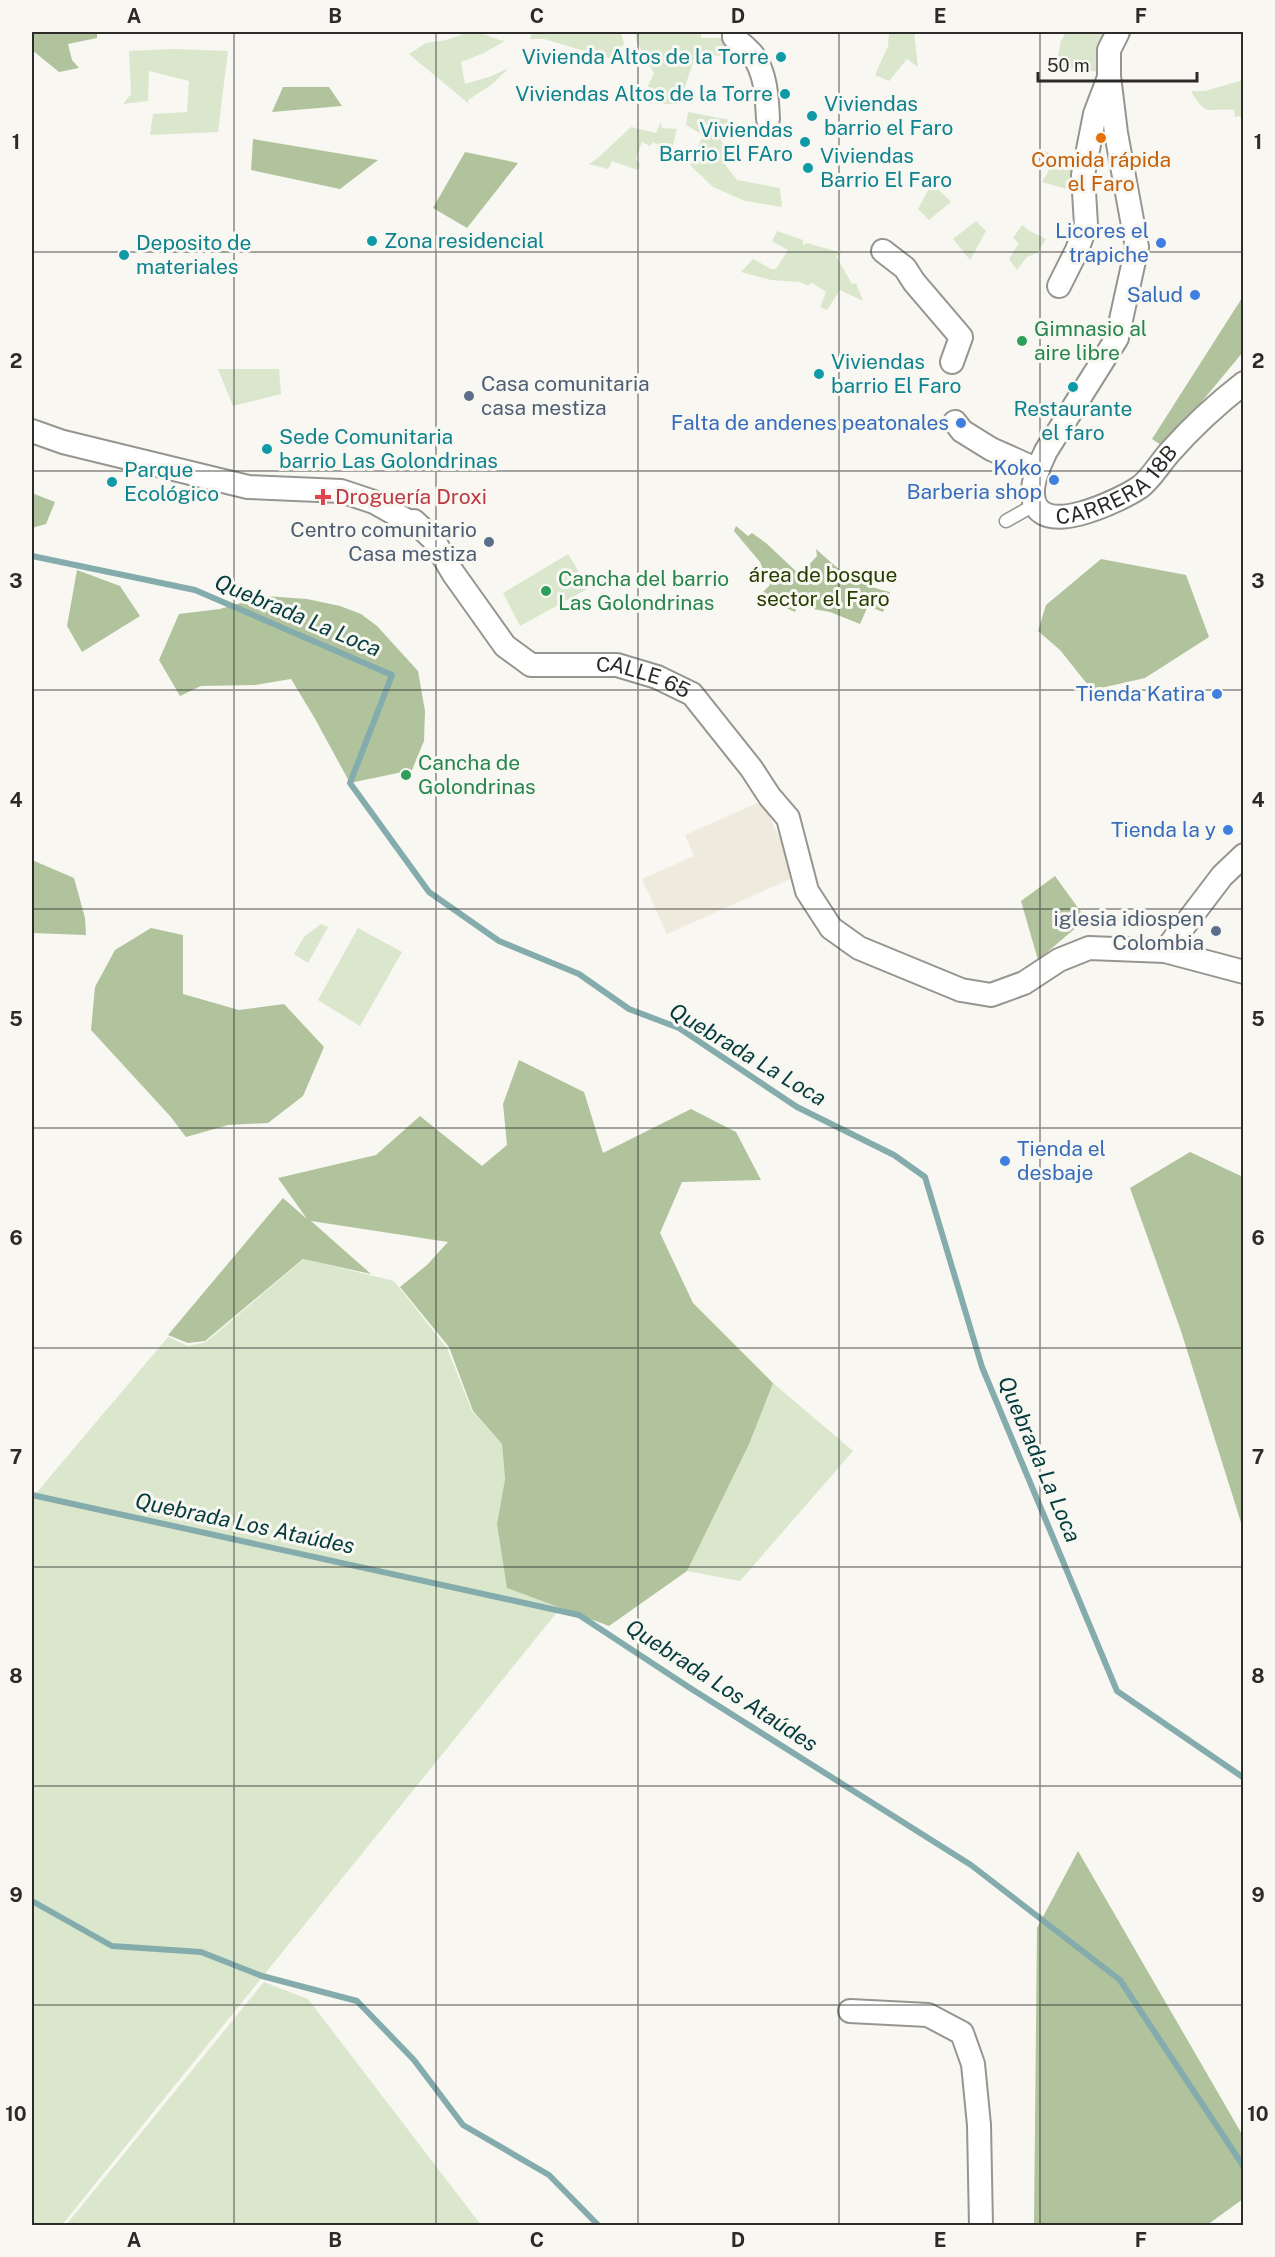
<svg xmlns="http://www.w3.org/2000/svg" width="1275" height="2257" viewBox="0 0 1275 2257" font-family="'Public Sans',sans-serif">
<rect width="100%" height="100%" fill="#f8f7f1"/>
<path fill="#eeebde" d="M762,801L797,876L667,934L642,879L694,856L685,835Z"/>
<g fill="#dae7cc">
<path d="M470,32C482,31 493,39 505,41L484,53L461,62L465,84L489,77L509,68L491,85L468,100L469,104L409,54L426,43L446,40Z"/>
<path d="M527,32H621L624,44L612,59L544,39H530L532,32Z"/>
<path d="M635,32H701V38H724L755,69L736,57L696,54L679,104H656L647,88L654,73L637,42Z"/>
<path d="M889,32H914L918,67L907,59L889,81L875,75L888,46Z"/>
<path d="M1066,32H1107L1099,72L1056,66L1061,41Z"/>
<path d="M174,49L228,51L218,132L150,135L153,114L187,112L189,81L149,71L148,101L123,104L131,94L129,51Z"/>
<path d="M1243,80L1244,118L1242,119L1239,116L1235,117L1234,110C1208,107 1207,119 1191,91H1205Z"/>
<path d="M688,112L730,120L720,139L726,149V166L737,180L780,188L782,207L745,201L713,187L690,165L703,135L686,125Z"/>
<path d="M661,122L662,128L677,129L671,153L653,142L650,146L642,142L636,158L640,165L638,170L612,161L608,169L589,164L599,157L631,127L656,133Z"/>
<path d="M1043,150L1080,167V193L1042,182L1048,172L1050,165L1046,160Z"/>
<path d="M932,183L951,202L929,220L918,209Z"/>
<path d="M976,221L986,231L970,260L953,239Z"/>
<path d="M1022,225L1028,230L1046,239L1037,253L1027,257L1017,270L1009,259L1019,243L1013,238Z"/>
<path d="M777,231L803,240V245L807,243L842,253L836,256L852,284L856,283L863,301L840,290L827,310L820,307L826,292L814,284L810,283L809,286L800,282L771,280L741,272L753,259L771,269H776L788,250L772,241Z"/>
<path d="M218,369H279L281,394L233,406Z"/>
<path d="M568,554L589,588L520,626L503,593Z"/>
<path d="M321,924L328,927L308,963L294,954L304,937Z"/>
<path d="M358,928L402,952L360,1026L318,1000Z"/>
<path d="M304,1259L394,1281L447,1348L472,1411L502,1444L505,1479L497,1524L562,1606L62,2225L32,2226V1498L168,1337L188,1346L206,1342Z"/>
<path d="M773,1383L853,1451L740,1581L687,1571Z"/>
<path d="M264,1982L308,1999L481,2225H66Z"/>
</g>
<g fill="#b0c39c">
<path d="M32,32H97V38L68,44L72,60L79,68L59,72L32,50Z"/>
<path d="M283,87H329L342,106L272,112Z"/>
<path d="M253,139L378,160L340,189L251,170Z"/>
<path d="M465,152L518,163L467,228L433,208Z"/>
<path d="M1242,298L1243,352L1164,447L1152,439Z"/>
<path d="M32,493L55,502L46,524L32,528Z"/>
<path d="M736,526L748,536L752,533L766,543L800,575L817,556L816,549C843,573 854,584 890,592L883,612L868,606L860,624L830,612L797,606L795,612L770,601L761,594L770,585L760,562L734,531Z"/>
<path d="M1101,559L1186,575L1209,637L1145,678L1092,690L1060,650L1038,631L1046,605Z"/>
<path d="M77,570L120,586L140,616L82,652L67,626Z"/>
<path d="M266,596L307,599L340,606L361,614L377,626L418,671L425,711L424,741L412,770L350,783L314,717L291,679L255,685L201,686L180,696L159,660L179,614L220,609Z"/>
<path d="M32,860L74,878L85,918L86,935L32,933Z"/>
<path d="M1055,876L1086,919L1038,960L1021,901Z"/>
<path d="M151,928L183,935V994L239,1010L284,1004L324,1047L303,1096L268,1123L228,1125L186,1137L170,1116L91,1030L95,987L115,950Z"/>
<path d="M519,1060L584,1092L603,1153L691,1109L736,1132L761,1180L682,1182L660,1233L693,1303L773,1383L749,1444L687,1571L609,1626L507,1588L497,1524L505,1479L502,1444L473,1411L449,1347L400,1287L427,1265L448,1242L311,1221L371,1274L303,1259L205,1341L188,1343L168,1335L283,1198L307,1219L278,1178L376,1155L420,1116L482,1166L507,1145L503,1104Z"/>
<path d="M1190,1152L1243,1177V1529L1181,1331L1130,1188Z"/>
<path d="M1078,1851L1243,2136V2199L1207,2225H1034L1037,1928Z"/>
</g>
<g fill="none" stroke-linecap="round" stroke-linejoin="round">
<g stroke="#85acac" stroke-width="6">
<path d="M32,556L195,590L392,675L350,783L429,892L499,941L579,974L629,1009L679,1028L797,1107L894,1155L925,1177L982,1367L1117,1691L1244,1778"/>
<path d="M32,1495L579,1615L690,1688L971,1865L1120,1980L1244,2167"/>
<path d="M32,1901L112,1946L201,1952L262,1976L357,2001L414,2060L463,2125L549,2175L599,2226"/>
</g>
<g stroke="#969590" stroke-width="15">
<path id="service" d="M1006,521L1036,504"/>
</g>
<g stroke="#969590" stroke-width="26">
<g id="minor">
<path d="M734,32V37C740,43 747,48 752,54C766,72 767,98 768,119"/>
<path id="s1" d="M1118,32L1109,50V76L1116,133L1137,247L1117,338L1046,451C1040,464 1032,480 1033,495C1036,542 1121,500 1140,487C1151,479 1160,463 1170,452C1192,427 1217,404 1244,383"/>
<path d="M883,251L905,268L914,282L961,337L952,362"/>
<path d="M1059,286L1077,250L1086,225L1083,175L1095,114L1108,80"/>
<path d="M955,422L962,431L991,449L1038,470"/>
<path id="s2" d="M32,431L63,442L248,487L341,491L374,502L406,520L411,522L414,521L433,539L453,573L505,646L531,665H617L657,677L692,694L751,768L770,797L788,818L807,891L831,928L859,948L961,990L991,995L1024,983L1059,960L1089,948L1165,951L1244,972"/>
<path d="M1165,951L1222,876L1244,855"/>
<path d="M850,2011L928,2015L962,2033L973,2064L979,2125L981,2226"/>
</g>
</g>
<use href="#service" stroke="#fff" stroke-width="12"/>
<use href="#minor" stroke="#fff" stroke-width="22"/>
</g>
<path fill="none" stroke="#2c2b29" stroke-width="1.5" stroke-opacity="0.55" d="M234,32V2226M436,32V2226M638,32V2226M839,32V2226M1040,32V2226M32,252H1244M32,471H1244M32,690H1244M32,909H1244M32,1128H1244M32,1348H1244M32,1567H1244M32,1786H1244M32,2005H1244"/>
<g fill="#0f9aa8" stroke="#f8f7f1" stroke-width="2">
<circle cx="781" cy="57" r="6"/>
<circle cx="785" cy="94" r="6"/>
<circle cx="812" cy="116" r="6"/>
<circle cx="805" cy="142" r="6"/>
<circle cx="808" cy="168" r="6"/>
<circle cx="372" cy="241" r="6"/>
<circle cx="124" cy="255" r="6"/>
<circle cx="819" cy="374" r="6"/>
<circle cx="1073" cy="387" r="6"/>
<circle cx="267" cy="449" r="6"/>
<circle cx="112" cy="482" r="6"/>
</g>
<circle fill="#e8710a" stroke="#f8f7f1" stroke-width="2" cx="1101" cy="138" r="6"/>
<g fill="#3f7fe0" stroke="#f8f7f1" stroke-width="2">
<circle cx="1161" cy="243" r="6"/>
<circle cx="1195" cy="295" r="6"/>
<circle cx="961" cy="423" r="6"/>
<circle cx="1054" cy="480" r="6"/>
<circle cx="1217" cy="694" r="6"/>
<circle cx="1228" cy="830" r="6"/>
<circle cx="1005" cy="1161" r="6"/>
</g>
<g fill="#2e9e5b" stroke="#f8f7f1" stroke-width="2">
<circle cx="1022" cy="341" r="6"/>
<circle cx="546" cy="591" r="6"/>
<circle cx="406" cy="775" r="6"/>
</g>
<g fill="#5c6f8a" stroke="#f8f7f1" stroke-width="2">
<circle cx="469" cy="396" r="6"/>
<circle cx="489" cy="542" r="6"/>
<circle cx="1216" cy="931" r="6"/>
</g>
<path fill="#e0444e" stroke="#f8f7f1" stroke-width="2" d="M320 488h6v6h6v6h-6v6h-6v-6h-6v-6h6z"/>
<g text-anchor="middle" stroke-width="6" stroke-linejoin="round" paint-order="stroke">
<g font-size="21" fill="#0d838f" stroke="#f8f7f1" text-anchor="start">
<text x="769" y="64" text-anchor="end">Vivienda Altos de la Torre</text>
<text x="773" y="101" text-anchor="end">Viviendas Altos de la Torre</text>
<text x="824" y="111">Viviendas<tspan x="824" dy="24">barrio el Faro</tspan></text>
<text x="793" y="137" text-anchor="end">Viviendas<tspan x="793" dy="24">Barrio El FAro</tspan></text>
<text x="820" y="163">Viviendas<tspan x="820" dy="24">Barrio El Faro</tspan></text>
<text x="384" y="248">Zona residencial</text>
<text x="136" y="250">Deposito de<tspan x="136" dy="24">materiales</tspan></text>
<text x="831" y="369">Viviendas<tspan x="831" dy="24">barrio El Faro</tspan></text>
<text x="1073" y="416" text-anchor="middle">Restaurante<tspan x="1073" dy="24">el faro</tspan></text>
<text x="279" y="444">Sede Comunitaria<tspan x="279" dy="24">barrio Las Golondrinas</tspan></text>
<text x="124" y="477">Parque<tspan x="124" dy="24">Ecológico</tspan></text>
</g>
<g font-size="21" fill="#c56008" stroke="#f8f7f1">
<text x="1101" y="167">Comida rápida<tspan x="1101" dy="24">el Faro</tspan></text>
</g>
<g font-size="21" fill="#366cbe" stroke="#f8f7f1" text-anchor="end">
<text x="1149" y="238">Licores el<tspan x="1149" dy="24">trapiche</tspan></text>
<text x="1183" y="302">Salud</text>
<text x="949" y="430">Falta de andenes peatonales</text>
<text x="1042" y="475">Koko<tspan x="1042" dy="24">Barberia shop</tspan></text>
<text x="1205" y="701">Tienda Katira</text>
<text x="1216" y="837">Tienda la y</text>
<text x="1017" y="1156" text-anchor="start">Tienda el<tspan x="1017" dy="24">desbaje</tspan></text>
</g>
<g font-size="21" fill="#27864d" stroke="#f8f7f1" text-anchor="start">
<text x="1034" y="336">Gimnasio al<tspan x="1034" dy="24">aire libre</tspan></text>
<text x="558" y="586">Cancha del barrio<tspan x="558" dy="24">Las Golondrinas</tspan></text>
<text x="418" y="770">Cancha de<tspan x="418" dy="24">Golondrinas</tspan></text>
</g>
<g font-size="21" fill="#4e5e75" stroke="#f8f7f1" text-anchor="end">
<text x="481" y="391" text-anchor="start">Casa comunitaria<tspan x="481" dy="24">casa mestiza</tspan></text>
<text x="477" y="537">Centro comunitario<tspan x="477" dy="24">Casa mestiza</tspan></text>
<text x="1204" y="926">iglesia idiospen<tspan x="1204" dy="24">Colombia</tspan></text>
</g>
<g font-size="21" fill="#2c2b29" stroke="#f8f7f1">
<text dy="7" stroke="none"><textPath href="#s1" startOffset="598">CARRERA 18B</textPath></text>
<text dy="7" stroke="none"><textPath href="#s2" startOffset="698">CALLE 65</textPath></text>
</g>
<g font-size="21" fill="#be3a42" stroke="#f8f7f1" text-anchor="start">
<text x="335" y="504">Droguería Droxi</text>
</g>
<g font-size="21" fill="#263c00" stroke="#f8f7f1">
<text x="823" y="582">área de bosque<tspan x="823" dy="24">sector el Faro</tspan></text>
</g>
<g font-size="22" font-style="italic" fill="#043b3d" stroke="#f8f7f1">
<text transform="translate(298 615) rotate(23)" y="8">Quebrada La Loca</text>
<text transform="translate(748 1054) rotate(31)" y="8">Quebrada La Loca</text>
<text transform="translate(1040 1459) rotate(67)" y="8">Quebrada La Loca</text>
<text transform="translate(245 1523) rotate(12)" y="8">Quebrada Los Ataúdes</text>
<text transform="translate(722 1685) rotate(33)" y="8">Quebrada Los Ataúdes</text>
</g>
</g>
<rect width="1275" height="2257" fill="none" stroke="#f8f7f1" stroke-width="66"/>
<path d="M1038 72v9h159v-9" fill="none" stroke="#2c2b29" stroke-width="3"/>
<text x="1047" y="72" font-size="18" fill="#2c2b29" stroke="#f8f7f1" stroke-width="4.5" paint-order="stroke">50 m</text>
<rect x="33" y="33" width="1209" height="2191" fill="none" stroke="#2c2b29" stroke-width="2"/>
<g font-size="20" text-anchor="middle" font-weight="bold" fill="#2c2b29">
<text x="134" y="23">A</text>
<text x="335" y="23">B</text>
<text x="537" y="23">C</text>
<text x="738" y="23">D</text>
<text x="940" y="23">E</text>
<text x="1141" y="23">F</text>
<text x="16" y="149">1</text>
<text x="1258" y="149">1</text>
<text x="16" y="368">2</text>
<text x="1258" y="368">2</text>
<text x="16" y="588">3</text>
<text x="1258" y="588">3</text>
<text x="16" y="807">4</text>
<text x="1258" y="807">4</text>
<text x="16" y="1026">5</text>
<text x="1258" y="1026">5</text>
<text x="16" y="1245">6</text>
<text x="1258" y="1245">6</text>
<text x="16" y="1464">7</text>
<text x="1258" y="1464">7</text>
<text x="16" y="1683">8</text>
<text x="1258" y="1683">8</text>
<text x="16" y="1902">9</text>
<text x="1258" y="1902">9</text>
<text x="16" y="2121">10</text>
<text x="1258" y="2121">10</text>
<text x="134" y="2247">A</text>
<text x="335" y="2247">B</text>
<text x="537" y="2247">C</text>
<text x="738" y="2247">D</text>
<text x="940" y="2247">E</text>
<text x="1141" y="2247">F</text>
</g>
</svg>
